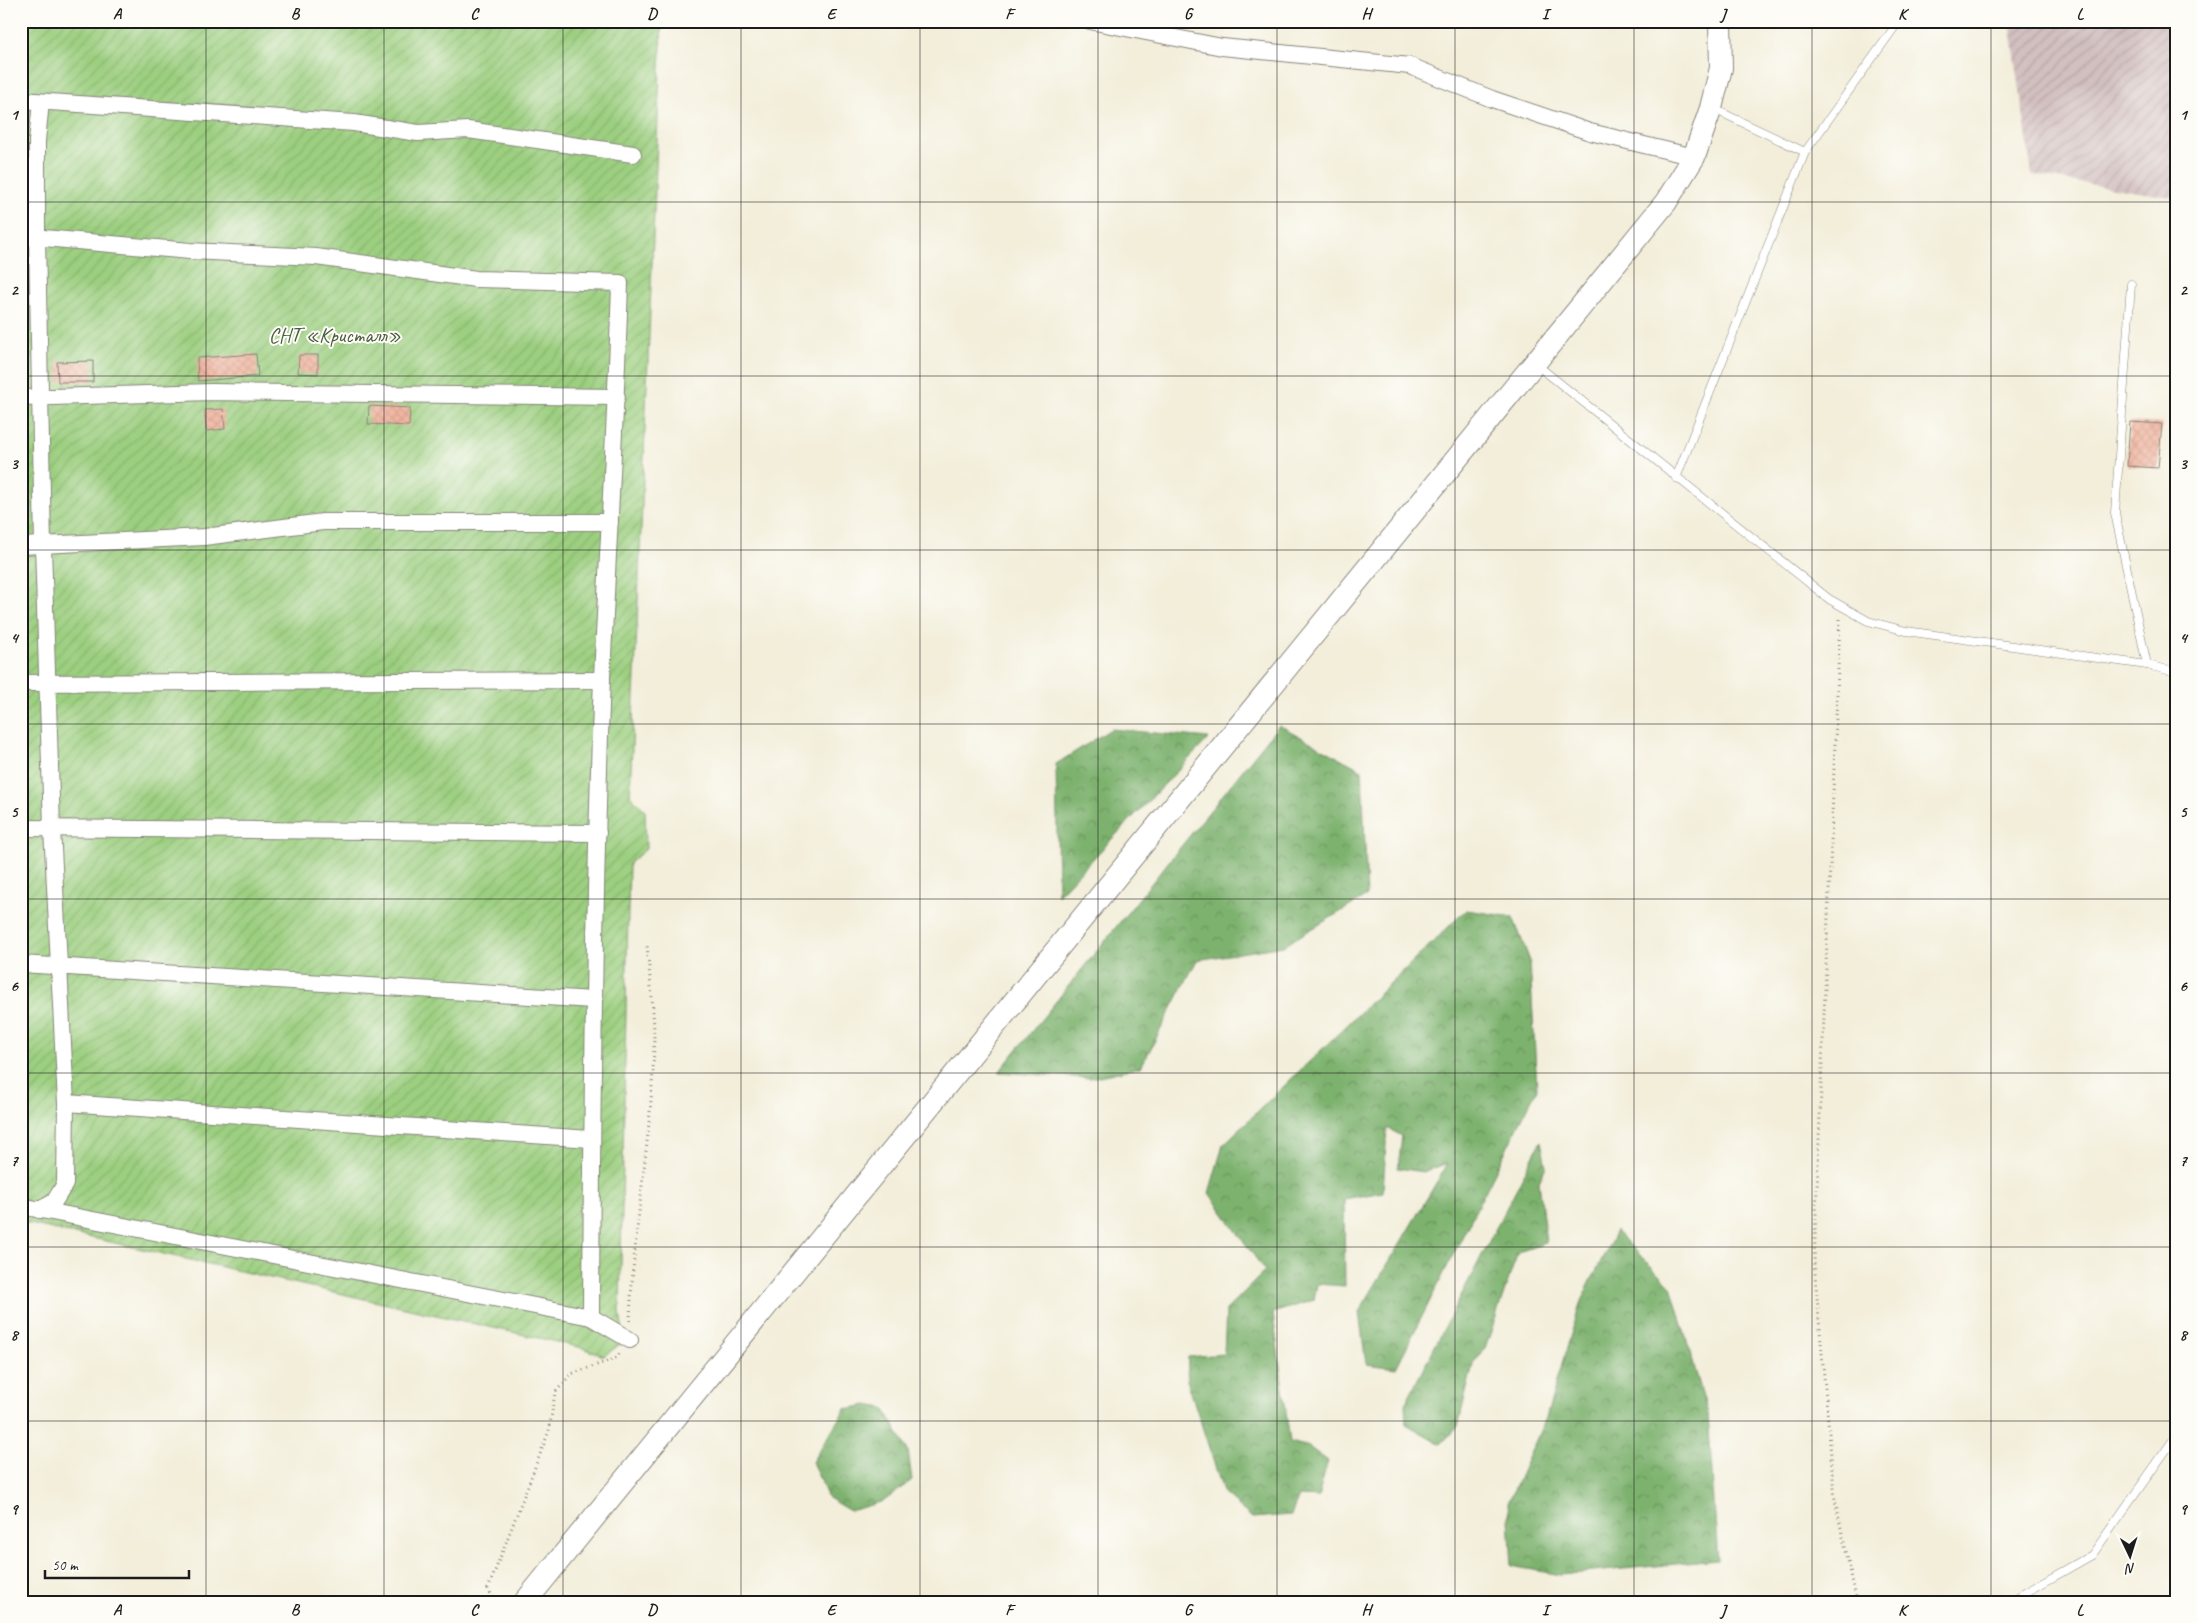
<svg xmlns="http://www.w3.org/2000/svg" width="2197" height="1623" viewBox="0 0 2197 1623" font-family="Caveat,sans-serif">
<defs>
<pattern id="industrial-furrows" width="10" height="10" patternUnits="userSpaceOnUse" patternTransform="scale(1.25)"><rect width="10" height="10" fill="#d2bfc0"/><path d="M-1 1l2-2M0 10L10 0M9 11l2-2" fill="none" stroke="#b4a4a4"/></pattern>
<pattern id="forest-crowns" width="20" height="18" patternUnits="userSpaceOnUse" patternTransform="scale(1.25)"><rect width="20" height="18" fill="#7db26e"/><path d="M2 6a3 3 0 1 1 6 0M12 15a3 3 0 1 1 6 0" fill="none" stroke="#66905a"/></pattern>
<pattern id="garden-furrows" width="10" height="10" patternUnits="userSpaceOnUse" patternTransform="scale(1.25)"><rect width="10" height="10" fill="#9ccf80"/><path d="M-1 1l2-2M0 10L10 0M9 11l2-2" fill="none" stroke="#86b16e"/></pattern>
<pattern id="building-cross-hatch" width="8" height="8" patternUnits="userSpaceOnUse" patternTransform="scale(1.25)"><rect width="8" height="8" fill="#efab94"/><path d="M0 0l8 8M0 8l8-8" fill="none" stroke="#cc937f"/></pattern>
</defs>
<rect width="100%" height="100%" fill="#fdfcf7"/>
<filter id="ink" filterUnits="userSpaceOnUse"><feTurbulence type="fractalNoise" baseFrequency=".02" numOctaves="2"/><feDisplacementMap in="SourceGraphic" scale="10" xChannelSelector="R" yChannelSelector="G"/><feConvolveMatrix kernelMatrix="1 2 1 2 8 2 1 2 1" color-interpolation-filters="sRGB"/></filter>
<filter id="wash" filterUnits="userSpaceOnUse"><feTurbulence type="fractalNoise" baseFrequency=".0096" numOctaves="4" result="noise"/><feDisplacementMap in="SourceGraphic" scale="20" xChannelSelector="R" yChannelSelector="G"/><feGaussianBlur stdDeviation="1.12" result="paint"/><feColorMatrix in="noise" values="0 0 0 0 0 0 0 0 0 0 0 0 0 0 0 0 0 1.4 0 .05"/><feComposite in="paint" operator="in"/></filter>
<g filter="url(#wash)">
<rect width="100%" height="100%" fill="#f3eeda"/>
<path fill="url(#industrial-furrows)" d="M2010,21H2176V198L2032,175Z"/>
<g fill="url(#forest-crowns)" stroke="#4c6745">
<path d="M1279,725L1362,770L1367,896L1283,946L1197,960L1141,1067L1090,1078L999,1072Z"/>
<path d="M1111,729L1209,738L1058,895L1056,764Z"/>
<path d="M1466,910L1513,917L1530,961L1537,1089L1396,1368L1366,1364L1359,1312L1448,1163L1423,1172L1398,1168L1402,1136L1387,1128L1383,1192L1344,1199L1345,1286L1317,1284L1314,1300L1273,1313L1290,1442L1309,1447L1328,1461L1318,1497L1299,1496L1291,1515L1252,1518L1224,1494L1187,1380L1188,1357L1224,1354L1226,1310L1265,1271L1209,1193L1223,1145Z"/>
<path d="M1541,1141L1546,1166L1539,1182L1546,1243L1518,1252L1485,1349L1474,1360L1458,1426L1441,1444L1406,1424L1405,1404Z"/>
<path d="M1616,1231L1671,1286L1708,1414L1718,1560L1560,1575L1512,1566L1508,1503L1546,1418L1581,1301Z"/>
<path d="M867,1405L884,1408L908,1451L912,1480L884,1501L850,1511L828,1498L812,1462L845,1409Z"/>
</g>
<path fill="url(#garden-furrows)" stroke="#5c764e" d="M21,21H662L630,795L645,810L646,849L629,863L620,1311L624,1341L604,1356L583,1348L21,1222Z"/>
<g id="blocks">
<g fill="url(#building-cross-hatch)">
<path d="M256,354L258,376L198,381L197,358Z"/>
<path d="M299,355H318V374L298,373Z"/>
<path d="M93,361V382H58L57,362Z"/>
<path d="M369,406L410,408L409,426L368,424Z"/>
<path d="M223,409L225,429L206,431L205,410Z"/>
<path d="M2130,422L2162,424L2158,468L2127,466Z"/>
</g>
</g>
</g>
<g filter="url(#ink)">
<use href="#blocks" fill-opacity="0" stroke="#88857b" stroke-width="1"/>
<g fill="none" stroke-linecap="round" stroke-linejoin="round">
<g stroke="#88857b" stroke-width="9">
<g id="service">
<path d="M1714,109L1805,152"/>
<path d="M2131,284L2115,513L2147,665"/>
<path d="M1537,365L1829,599L1868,621L1906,631L2147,665L2176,672"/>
<path d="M1676,478L1805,152L1899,21"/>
<path d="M2009,1602L2092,1555L2176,1436"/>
</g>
</g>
<g stroke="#88857b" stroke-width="18">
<g id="minor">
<path d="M1090,21L1222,47L1410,66L1492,99L1590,132L1694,157"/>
<path d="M21,100L354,123L418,133L468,130L633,154"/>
<path d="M21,236L190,251L316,257L476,279L620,283C616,415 608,546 602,678C594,891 592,1104 591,1317"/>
<path d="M21,398L211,392L617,397"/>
<path d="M21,546L204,537L323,522H610"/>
<path d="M21,683L602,680"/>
<path d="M21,828L598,833"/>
<path d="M21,964L593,1000"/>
<path d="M66,1103L591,1139"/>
<path d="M21,1206L591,1317L630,1340"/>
<path d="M39,1210L54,1202L65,1184L66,1103L52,828L43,546L37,237V141L41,102"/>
</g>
</g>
<g stroke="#88857b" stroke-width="24">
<path id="secondary" d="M525,1602L1666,202L1694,157L1711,108L1721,68L1720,21"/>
</g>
<g stroke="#88857b" stroke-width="3" stroke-dasharray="1 4" stroke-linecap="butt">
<path d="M1840,619L1814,1263L1835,1500L1857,1602"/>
<path d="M630,1321C633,1227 653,1133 654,1038C654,1007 649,974 647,943"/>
<path d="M496,1602L488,1589L549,1431L555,1393L571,1374L617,1358L619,1354"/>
</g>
<use href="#service" stroke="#fff" stroke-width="8"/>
<use href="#minor" stroke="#fff" stroke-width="16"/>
<use href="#secondary" stroke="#fff" stroke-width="22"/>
</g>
</g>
<path fill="none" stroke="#1c1c1c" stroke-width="1" stroke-opacity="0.55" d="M206,21V1602M384,21V1602M563,21V1602M741,21V1602M920,21V1602M1098,21V1602M1277,21V1602M1455,21V1602M1634,21V1602M1812,21V1602M1991,21V1602M21,202H2176M21,376H2176M21,550H2176M21,724H2176M21,899H2176M21,1073H2176M21,1247H2176M21,1421H2176"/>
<g text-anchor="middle" stroke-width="4" stroke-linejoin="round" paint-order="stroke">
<g font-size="21" fill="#495b3f" stroke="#fdfcf7">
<text x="335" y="342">СНТ «Кристалл»</text>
</g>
</g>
<rect width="2197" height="1623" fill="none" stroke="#fdfcf7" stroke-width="55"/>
<g transform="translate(2130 1556) rotate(176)" stroke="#fdfcf7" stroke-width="4" paint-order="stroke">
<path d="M0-4L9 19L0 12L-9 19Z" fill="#1c1c1c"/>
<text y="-8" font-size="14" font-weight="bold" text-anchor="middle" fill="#1c1c1c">N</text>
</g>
<path d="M45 1570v8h144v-8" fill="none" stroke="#1c1c1c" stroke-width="2.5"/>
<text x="52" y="1570" font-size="15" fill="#1c1c1c" stroke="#fdfcf7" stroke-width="4" paint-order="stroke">50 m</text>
<rect x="28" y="28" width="2142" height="1568" fill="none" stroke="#1c1c1c" stroke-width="2"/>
<g font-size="16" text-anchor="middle" font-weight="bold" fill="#1c1c1c">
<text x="117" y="19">A</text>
<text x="295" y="19">B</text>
<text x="474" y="19">C</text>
<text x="652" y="19">D</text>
<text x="831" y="19">E</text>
<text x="1009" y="19">F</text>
<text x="1188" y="19">G</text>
<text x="1366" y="19">H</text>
<text x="1545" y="19">I</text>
<text x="1723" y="19">J</text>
<text x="1902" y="19">K</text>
<text x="2080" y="19">L</text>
<text x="14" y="120">1</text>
<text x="2183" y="120">1</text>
<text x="14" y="295">2</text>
<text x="2183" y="295">2</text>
<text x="14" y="469">3</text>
<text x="2183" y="469">3</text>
<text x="14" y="643">4</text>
<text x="2183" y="643">4</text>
<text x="14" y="817">5</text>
<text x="2183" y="817">5</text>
<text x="14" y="991">6</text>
<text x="2183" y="991">6</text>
<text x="14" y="1166">7</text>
<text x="2183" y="1166">7</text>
<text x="14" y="1340">8</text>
<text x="2183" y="1340">8</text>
<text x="14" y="1514">9</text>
<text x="2183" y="1514">9</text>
<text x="117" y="1615">A</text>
<text x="295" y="1615">B</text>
<text x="474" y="1615">C</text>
<text x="652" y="1615">D</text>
<text x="831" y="1615">E</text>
<text x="1009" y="1615">F</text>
<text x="1188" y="1615">G</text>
<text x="1366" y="1615">H</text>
<text x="1545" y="1615">I</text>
<text x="1723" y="1615">J</text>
<text x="1902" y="1615">K</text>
<text x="2080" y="1615">L</text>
</g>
</svg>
